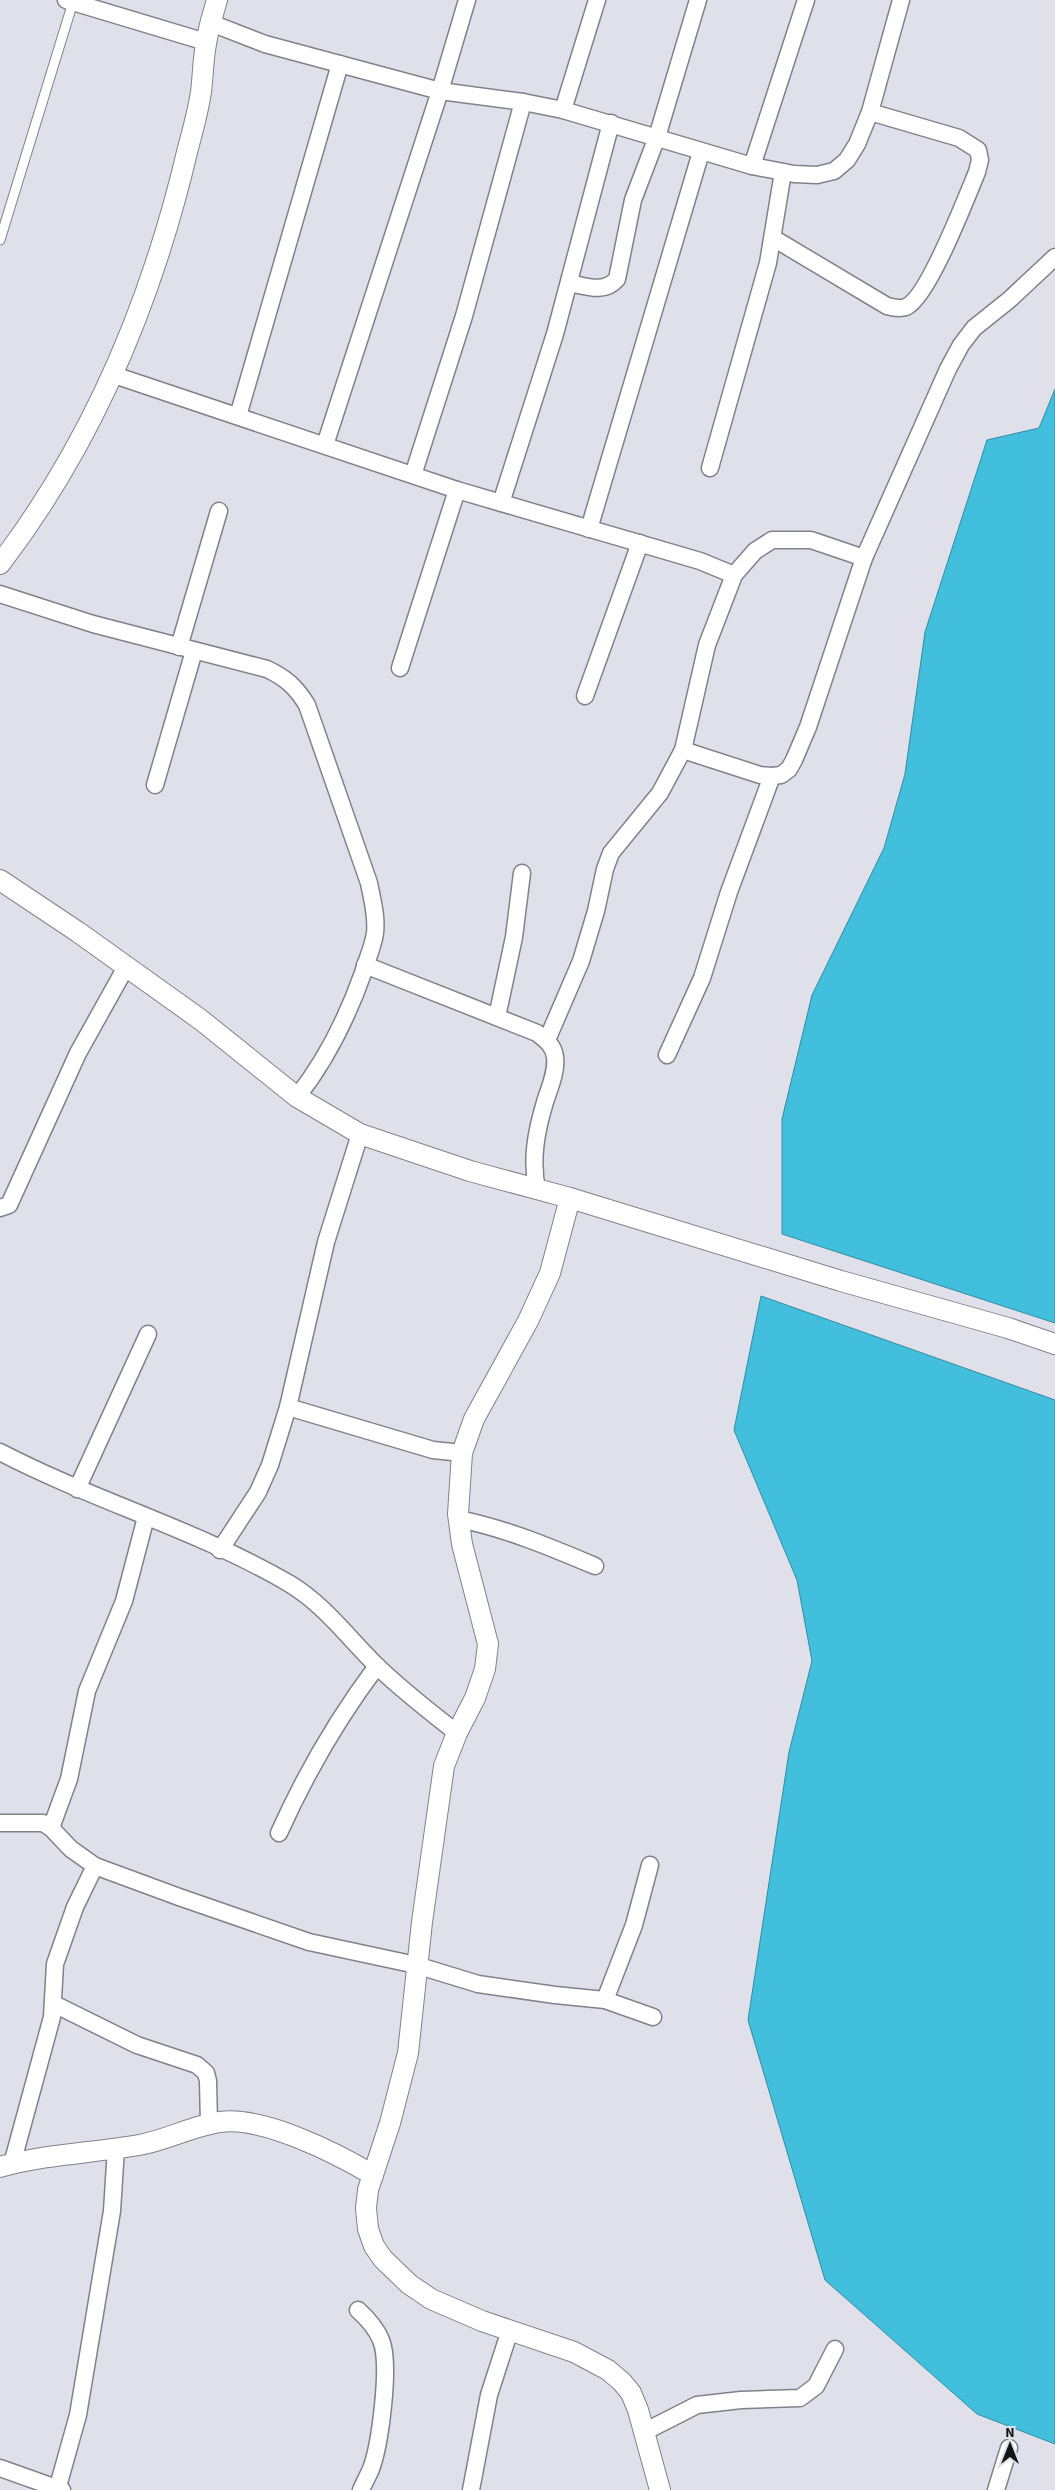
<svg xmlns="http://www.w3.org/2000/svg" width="1055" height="2490" viewBox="0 0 1055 2490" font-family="'Source Sans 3',sans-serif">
<rect width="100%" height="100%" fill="#dfe0ea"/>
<g fill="#41bfdd" stroke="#348ca2">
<path d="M1055,389V1323L782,1234V1119L812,995L884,848L905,774L925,632L987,440L1039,428Z"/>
<path d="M761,1296L1055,1400V2444L977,2414L825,2280L748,2020L789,1752L812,1661L797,1580L734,1430Z"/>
</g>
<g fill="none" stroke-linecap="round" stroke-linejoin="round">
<g stroke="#80828b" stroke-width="11">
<path id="service" d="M0,240L73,2"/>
</g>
<g stroke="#80828b" stroke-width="19">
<g id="minor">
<path d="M66,0L206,42"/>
<path d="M211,23L265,44L440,91L523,102L563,110L752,166L794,174L817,175L834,171L847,160L857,144L870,112L901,0"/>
<path d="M563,110L597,0"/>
<path d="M752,166L806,0"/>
<path d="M773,238L887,306C894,308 900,309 906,307C928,298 967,196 977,172L980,160L978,150L959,138L870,112"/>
<path d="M569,283C586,286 604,294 617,279L633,200L657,137L698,0"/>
<path d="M114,375L457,490L700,561L734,575"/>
<path d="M238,416L340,64"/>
<path d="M325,445L440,91L467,0"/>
<path d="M710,468L768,263L783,172"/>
<path d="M413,475L464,316L523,102"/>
<path d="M501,503L555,334L611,123"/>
<path d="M589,529L701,152"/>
<path d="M0,594L93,624L267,669C286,678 296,687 307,705L369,883C372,899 377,916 375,933C373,947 367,959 363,973C347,1018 327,1059 297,1097"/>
<path d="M179,647L219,511"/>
<path d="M400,668L457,490"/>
<path d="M585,696L640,543"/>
<path d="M683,750L760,775L772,776L781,775L789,769L794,760L808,727L864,558L948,369L961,345L974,328L1009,300L1055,257"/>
<path d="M155,785L194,651"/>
<path d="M365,965L537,1033C546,1040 554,1046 555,1057C557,1072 549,1089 545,1102C536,1132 531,1159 537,1190"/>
<path d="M497,1017L514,937L522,873"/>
<path d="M547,1040L581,961L596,911L605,869L611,853L660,793L683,750L707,645L734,575L755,551L772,540H811L864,558"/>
<path d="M667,1055L702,978L729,892L772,776"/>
<path d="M0,1208L9,1205L78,1053L126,967"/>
<path d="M288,1407L433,1450L462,1453"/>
<path d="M0,1452C94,1501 198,1530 290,1584C326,1606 349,1639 378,1667C403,1691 430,1712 457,1733"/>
<path d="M77,1489L148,1334"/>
<path d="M459,1519C507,1529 550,1547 595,1566"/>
<path d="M220,1550L258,1492L270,1465L288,1407L326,1242L360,1134"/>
<path d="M0,1823H43L51,1828L71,1849L95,1866L179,1897L309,1942L416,1965L478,1984L555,1995L605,2000L653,2017"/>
<path d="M51,1828L69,1779L87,1691L124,1601L146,1517"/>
<path d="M279,1833C306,1773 337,1719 377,1666"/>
<path d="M605,2000L634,1925L650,1865"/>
<path d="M54,2004L137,2045L197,2065L206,2073L208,2081L209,2124"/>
<path d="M12,2164L52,2017L55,1964L75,1907L95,1866"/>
<path d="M358,2310C368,2319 376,2328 381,2340C391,2364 380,2445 371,2469C368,2476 364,2483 361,2490"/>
<path d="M644,2432L697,2405L741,2400L800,2398L816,2386L835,2349"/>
<path d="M0,2468L62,2490"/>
<path d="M57,2490L78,2415L112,2211L116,2148"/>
<path d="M471,2490L489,2395L510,2330"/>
<path d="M996,2490L1009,2448"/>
</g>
</g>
<g stroke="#80828b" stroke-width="22">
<g id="tertiary">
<path d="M0,564C94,441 153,298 188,148C193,130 198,111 201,92C203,76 203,60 206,44C208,29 213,14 217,0"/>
<path d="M0,880L78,932L201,1020L297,1097L360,1134L470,1171L570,1198L841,1281L1008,1328L1055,1344"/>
<path d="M570,1198L550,1273L528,1321L474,1419L462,1453L458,1514L462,1544L488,1644L485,1669L475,1698L457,1733L444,1766L422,1922L408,2053L390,2123L368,2190L366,2208L368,2229L374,2246L383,2259L409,2284L431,2299L482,2321L574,2352L608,2370L622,2382L631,2393L638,2410L660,2490"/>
<path d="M0,2167C46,2154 93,2153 139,2145C167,2140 192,2126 220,2122C263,2116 336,2153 373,2175"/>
</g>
</g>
<use href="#service" stroke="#fff" stroke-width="9"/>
<use href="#minor" stroke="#fff" stroke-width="16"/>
<use href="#tertiary" stroke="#fff" stroke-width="20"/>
</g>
<g transform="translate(1010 2445)" stroke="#dfe0ea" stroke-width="4" paint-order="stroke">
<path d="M0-4L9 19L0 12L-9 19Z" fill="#151519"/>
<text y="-8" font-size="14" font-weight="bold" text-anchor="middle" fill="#151519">N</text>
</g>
</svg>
